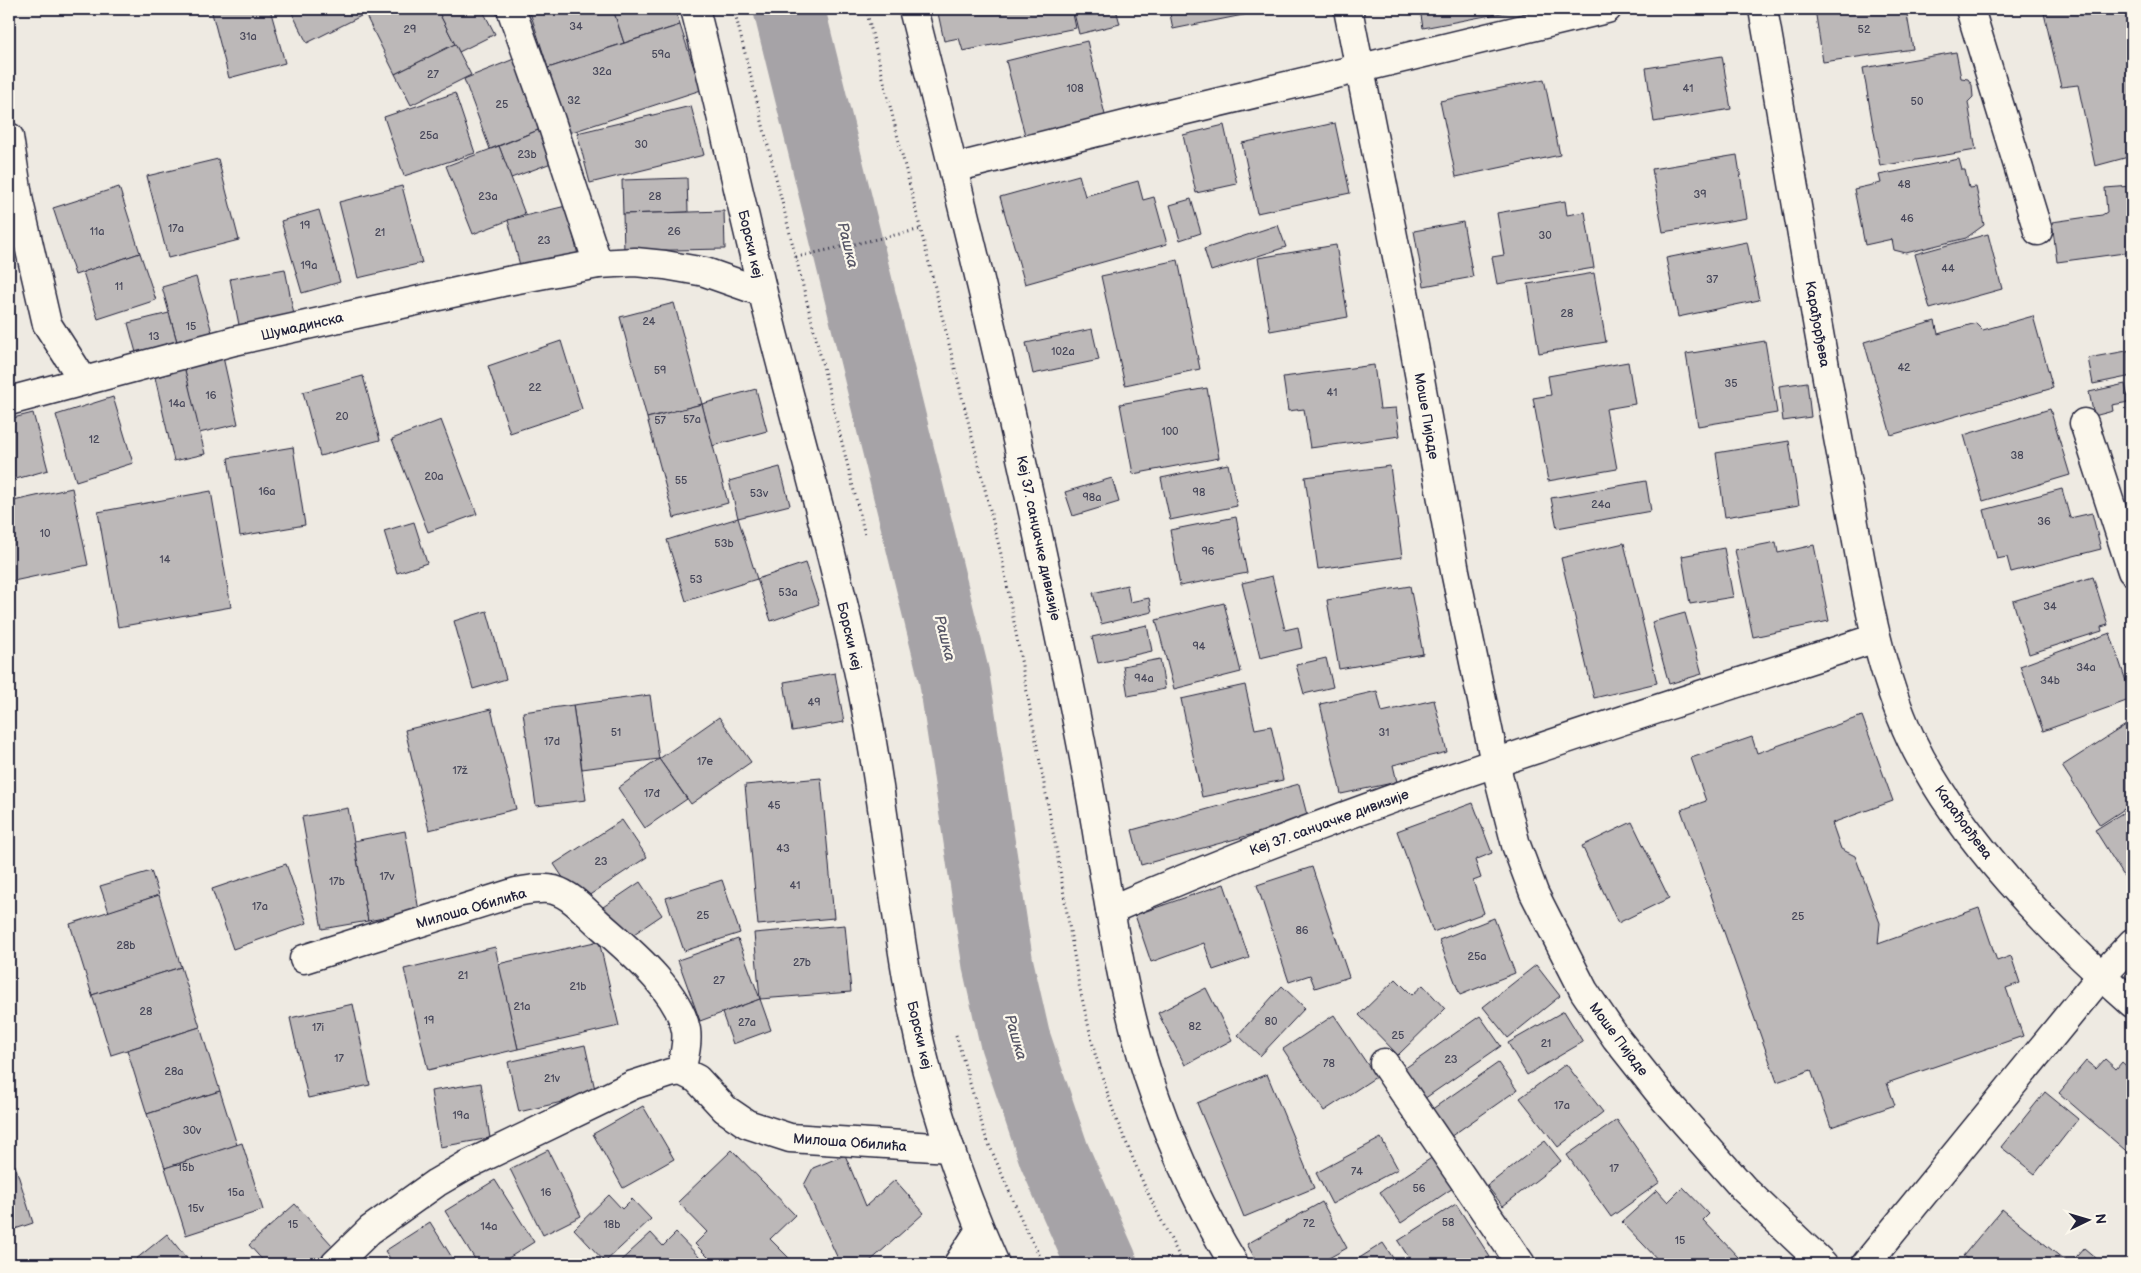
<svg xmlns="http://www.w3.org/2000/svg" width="2141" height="1273" viewBox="0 0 2141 1273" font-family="'Balsamiq Sans',sans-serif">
<rect width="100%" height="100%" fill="#eeeae2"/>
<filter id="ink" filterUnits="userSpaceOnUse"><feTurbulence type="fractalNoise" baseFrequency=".02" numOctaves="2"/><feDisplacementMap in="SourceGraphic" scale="10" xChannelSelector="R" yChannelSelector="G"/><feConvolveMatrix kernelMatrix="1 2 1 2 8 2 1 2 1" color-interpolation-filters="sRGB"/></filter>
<g filter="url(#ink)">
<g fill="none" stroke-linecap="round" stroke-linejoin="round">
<path stroke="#a6a3a7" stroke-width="71" d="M789,9L954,676L998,965L1015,1040L1054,1155L1102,1264"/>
</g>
<g fill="#bcb8b8" stroke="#22223b">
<path d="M211,9H270L285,63L229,78Z"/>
<path d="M290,9H375L307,43Z"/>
<path d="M375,9H437L455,44L395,74L365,14Z"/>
<path d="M437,9H482L495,34L459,52Z"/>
<path d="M529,9H613L624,43L548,68Z"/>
<path d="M613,9H675L680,25L624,43Z"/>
<path d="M958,9H1072L1076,28L963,51L959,38L944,41L938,13Z"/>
<path d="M1073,9H1116L1120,24L1079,34Z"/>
<path d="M1169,9H1273L1173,29Z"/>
<path d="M1420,9H1511L1512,11L1423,28Z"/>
<path d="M1815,9H1906L1913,49L1823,62Z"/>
<path d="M2043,9H2132V156L2095,166L2078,85L2061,87Z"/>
<path d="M680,25L701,90L569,133L548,68Z"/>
<path d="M1087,41L1107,123L1027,143L1006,61Z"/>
<path d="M455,44L471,75L411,105L395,74Z"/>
<path d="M1956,52L1961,78L1968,79L1972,85L1973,97L1968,102L1976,150L1880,166L1863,68Z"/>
<path d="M1722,56L1731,109L1654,122L1646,68Z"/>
<path d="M514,59L541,129L490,149L464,79Z"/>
<path d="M1544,79L1560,155L1456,177L1440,101Z"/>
<path d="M455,93L475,153L404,176L384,117Z"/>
<path d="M691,106L704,155L590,183L577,133Z"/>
<path d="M1335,123L1350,193L1257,213L1242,143Z"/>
<path d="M1224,125L1237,184L1196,193L1183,135Z"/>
<path d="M541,129L554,162L511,178L499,146Z"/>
<path d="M499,146L525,214L473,234L446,166Z"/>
<path d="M1737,155L1747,218L1663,232L1652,169Z"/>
<path d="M218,159L239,240L168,258L147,176Z"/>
<path d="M1959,159L1962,170H1965L1969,188L1976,187L1984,225L1966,238L1906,253L1894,250L1892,239L1865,245L1854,189L1881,183L1879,175Z"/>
<path d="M1079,175L1085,196L1138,181L1143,200L1154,197L1167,244L1025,284L1000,197Z"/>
<path d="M687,178L688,212L623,214L622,180Z"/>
<path d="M402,186L422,263L358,278L339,202Z"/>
<path d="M2132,186V252L2057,262L2052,222L2102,215L2107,212L2105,188Z"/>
<path d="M119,187L140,253L75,275L53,208Z"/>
<path d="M1191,199L1201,233L1180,240L1170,205Z"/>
<path d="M1565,201L1567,215L1585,212L1594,268L1497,284L1492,257L1504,255L1497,213Z"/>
<path d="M566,206L579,259L522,273L508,220Z"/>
<path d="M319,210L340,282L302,293L281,221Z"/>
<path d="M724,211L725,249L624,251L623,214Z"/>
<path d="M1463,222L1473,277L1424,286L1414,231Z"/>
<path d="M1278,225L1286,247L1211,271L1204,249Z"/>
<path d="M1988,234L2002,289L1930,309L1915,254Z"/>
<path d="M1747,242L1759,300L1678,317L1666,258Z"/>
<path d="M1336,245L1348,317L1270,331L1258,258Z"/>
<path d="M140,253L156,300L98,319L83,272Z"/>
<path d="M1178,260L1200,369L1125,385L1101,276Z"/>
<path d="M285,269L295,320L240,330L230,279Z"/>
<path d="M1594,273L1606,342L1539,353L1528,284Z"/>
<path d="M196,277L214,339L179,349L162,287Z"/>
<path d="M674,303L702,404L647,418L620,317Z"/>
<path d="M169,313L179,349L138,360L128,323Z"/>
<path d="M2033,316L2053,388L1891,435L1864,342L1935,321L1938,334L1976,323L1983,330Z"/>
<path d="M1092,329L1099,360L1033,374L1026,343Z"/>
<path d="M561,341L582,409L510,433L488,366Z"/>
<path d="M1765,341L1777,413L1698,426L1686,354Z"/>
<path d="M2132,350V376L2093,384L2088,358Z"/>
<path d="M223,357L238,424L199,433L184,366Z"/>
<path d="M1628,362L1635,404L1606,409L1617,469L1548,481L1533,398L1551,395L1548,376Z"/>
<path d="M1374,365L1380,409L1396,408L1400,436L1310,448L1304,409L1288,411L1283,377Z"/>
<path d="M184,366L205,454L174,461L154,373Z"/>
<path d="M363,376L380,440L320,456L303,392Z"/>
<path d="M1807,382L1811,417L1783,421L1779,386Z"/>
<path d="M2125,384L2129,402L2112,405L2113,411L2094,416L2089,392Z"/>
<path d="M1207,388L1219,458L1133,474L1120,404Z"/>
<path d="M756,389L767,431L712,446L702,404Z"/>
<path d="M113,397L133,463L76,481L56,415Z"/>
<path d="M702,404L728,503L674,518L647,418Z"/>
<path d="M2050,409L2070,475L1983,501L1964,435Z"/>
<path d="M33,413L48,470L9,481V419Z"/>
<path d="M441,420L477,514L428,532L392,439Z"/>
<path d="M1789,441L1799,505L1725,517L1716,453Z"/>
<path d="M293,447L305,525L240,536L228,458Z"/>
<path d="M1228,464L1237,506L1170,520L1161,478Z"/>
<path d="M1390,466L1402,557L1318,569L1305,477Z"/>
<path d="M780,467L790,505L738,518L729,481Z"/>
<path d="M1112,478L1119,502L1073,516L1065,492Z"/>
<path d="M1646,481L1651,511L1557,528L1551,498Z"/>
<path d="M72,488L88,565L9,582V502Z"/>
<path d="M2062,489L2070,518L2092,513L2101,549L2011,572L2007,557L1997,559L1984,510Z"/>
<path d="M211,491L231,607L118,627L98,512Z"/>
<path d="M2132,505V535L2121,509Z"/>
<path d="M1236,517L1247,573L1180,586L1170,530Z"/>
<path d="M738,518L757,579L686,601L667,540Z"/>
<path d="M414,522L427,563L397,573L384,531Z"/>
<path d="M1776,542L1778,553L1814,545L1829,621L1753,637L1735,550Z"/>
<path d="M1624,543L1657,683L1594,698L1561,558Z"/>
<path d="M1724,548L1733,597L1690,604L1682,556Z"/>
<path d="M805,563L819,604L771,621L757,579Z"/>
<path d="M1272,576L1285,630L1298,627L1302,648L1260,658L1242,583Z"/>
<path d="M2093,577L2108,625L2101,627L2102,631L2029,654L2013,601Z"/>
<path d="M1127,585L1130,602L1149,598L1152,612L1101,624L1093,593Z"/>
<path d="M1410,586L1423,654L1339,669L1327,600Z"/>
<path d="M1224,603L1241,672L1174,689L1156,620Z"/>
<path d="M487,611L506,679L473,689L454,621Z"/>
<path d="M1685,613L1702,674L1669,684L1652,622Z"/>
<path d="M1147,625L1152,651L1098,663L1092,637Z"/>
<path d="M2110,633L2132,699L2043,731L2020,666Z"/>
<path d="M1326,658L1333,687L1304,694L1296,665Z"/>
<path d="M1160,659L1165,689L1128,696L1123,666Z"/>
<path d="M835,673L844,722L792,731L784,682Z"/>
<path d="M1245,685L1255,729L1271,726L1283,780L1202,797L1181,699Z"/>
<path d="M1377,691L1382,712L1434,700L1447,752L1393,765L1397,782L1341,794L1320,704Z"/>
<path d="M650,695L659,759L582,769L573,705Z"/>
<path d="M573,705L586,800L536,806L523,712Z"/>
<path d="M491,709L516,809L429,830L405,730Z"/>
<path d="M1862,716L1893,801L1832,823L1841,849L1855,856L1880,923L1878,944L1979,908L1997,961L2011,956L2020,983L2006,988L2023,1036L1887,1083L1895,1105L1831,1127L1811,1070L1777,1082L1681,810L1706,801L1691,758L1752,737L1757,753Z"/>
<path d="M719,717L751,762L691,804L659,759Z"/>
<path d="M2132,721V804L2100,825L2062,766Z"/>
<path d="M659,759L687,799L645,828L618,788Z"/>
<path d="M821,778L834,918L758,925L745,785Z"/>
<path d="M1299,784L1308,819L1141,865L1132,830Z"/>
<path d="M1473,803L1492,853L1475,860L1481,878L1473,881L1484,913L1433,932L1397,831Z"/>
<path d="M2132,807V882L2129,884L2095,830Z"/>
<path d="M348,808L368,921L322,929L302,817Z"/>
<path d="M622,820L647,857L579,902L554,864Z"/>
<path d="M1632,822L1669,898L1618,923L1582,846Z"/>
<path d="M405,831L419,911L368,921L354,841Z"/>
<path d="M286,864L307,923L233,949L212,889Z"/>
<path d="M1312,867L1349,977L1315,988L1310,975L1289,982L1257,885Z"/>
<path d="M151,871L159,895L109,912L100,886Z"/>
<path d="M722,880L740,933L684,951L666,898Z"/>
<path d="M640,882L662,915L622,942L600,909Z"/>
<path d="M1224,884L1249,958L1213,970L1204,943L1151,962L1135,915Z"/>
<path d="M159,895L181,967L92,995L70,924Z"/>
<path d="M1494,918L1515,973L1460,995L1439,940Z"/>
<path d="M845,925L851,992L760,999L754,933Z"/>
<path d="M738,939L760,999L700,1021L678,960Z"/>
<path d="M599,941L619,1026L518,1049L498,964Z"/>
<path d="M495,947L518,1049L428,1070L404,969Z"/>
<path d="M1536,965L1560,996L1508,1038L1483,1007Z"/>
<path d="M181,967L200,1027L111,1055L92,995Z"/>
<path d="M1396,979L1412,995L1423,985L1445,1009L1398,1055L1359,1015Z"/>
<path d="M1282,986L1305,1008L1260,1056L1238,1035Z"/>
<path d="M1206,988L1232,1040L1185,1065L1158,1013Z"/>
<path d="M760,999L771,1030L733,1044L722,1013Z"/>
<path d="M353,1004L370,1085L308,1098L290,1018Z"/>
<path d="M1564,1011L1583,1042L1527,1075L1508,1043Z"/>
<path d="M1334,1015L1376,1077L1324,1111L1283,1049Z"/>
<path d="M1480,1016L1501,1046L1421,1101L1401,1071Z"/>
<path d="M200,1027L220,1091L147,1114L127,1050Z"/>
<path d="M585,1045L596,1094L519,1112L508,1062Z"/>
<path d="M2105,1059L2116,1069L2122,1062L2132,1071V1156L2059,1093L2086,1061L2096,1069Z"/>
<path d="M1498,1063L1517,1090L1450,1137L1431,1110Z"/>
<path d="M1566,1064L1603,1112L1558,1147L1520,1098Z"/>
<path d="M1267,1074L1314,1188L1244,1217L1197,1103Z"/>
<path d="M481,1083L490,1138L440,1147L431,1091Z"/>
<path d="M220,1091L237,1145L165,1168L147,1114Z"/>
<path d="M2045,1092L2078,1119L2035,1174L2001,1147Z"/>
<path d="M643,1106L674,1159L623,1188L593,1134Z"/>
<path d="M1617,1120L1660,1182L1611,1217L1567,1155Z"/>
<path d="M1381,1138L1398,1169L1332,1204L1316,1173Z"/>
<path d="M1545,1141L1561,1161L1503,1206L1487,1186Z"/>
<path d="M242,1143L263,1210L186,1235L165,1168Z"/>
<path d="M548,1150L581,1216L543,1235L510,1169Z"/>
<path d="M732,1150L795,1215L770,1239L791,1260L787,1264H715L695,1244L707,1232L678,1202Z"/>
<path d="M1439,1153L1459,1184L1401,1223L1380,1192Z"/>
<path d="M845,1155L866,1206L895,1180L924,1213L867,1264L840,1263L804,1185L813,1168Z"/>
<path d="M15,1165L33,1223L9,1231V1167Z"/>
<path d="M495,1180L534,1242L499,1264H478L445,1211Z"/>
<path d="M1683,1187L1709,1214L1703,1220L1738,1257L1731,1264H1662L1622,1222L1657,1190L1668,1202Z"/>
<path d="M609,1195L622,1209L632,1199L651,1219L605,1262L574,1229Z"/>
<path d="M1322,1202L1347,1248L1318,1264H1258L1247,1244Z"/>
<path d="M295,1204L341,1255L332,1264H266L249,1245Z"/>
<path d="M1456,1204L1490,1257L1479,1264H1413L1398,1241Z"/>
<path d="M2002,1209L2069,1264H1973L1963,1256Z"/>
<path d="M430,1222L456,1264H394L385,1251Z"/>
<path d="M651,1233L663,1246L676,1233L703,1261L700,1264H617Z"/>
<path d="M167,1234L191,1264H130Z"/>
<path d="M1383,1243L1397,1264H1350Z"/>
<path d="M2084,1248L2103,1264H2070Z"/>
</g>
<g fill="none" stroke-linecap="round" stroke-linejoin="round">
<g stroke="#22223b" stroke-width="31">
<g id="minor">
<path d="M511,9L550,118L598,264"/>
<path d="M695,9C723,118 746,228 774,337C806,461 842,584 866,709C885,807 893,907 912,1005C929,1094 958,1181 995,1264"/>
<path d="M913,9C970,230 1022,453 1068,677C1080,735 1091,792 1100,851C1114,934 1127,1019 1156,1099C1176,1156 1203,1213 1234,1264"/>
<path d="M1348,9L1406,302L1455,571L1495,763L1516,845L1534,893L1584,991L1616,1038L1666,1101L1744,1189L1823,1264"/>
<path d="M1763,9C1791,167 1816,326 1847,485C1863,570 1874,660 1911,739C1957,836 2052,933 2132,1003"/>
<path d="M1970,9L2038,231"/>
<path d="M9,137L19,202L47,324L83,380"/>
<path d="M954,168L1157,117L1607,9"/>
<path d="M9,401L234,341L502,282L598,264L635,262L665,265L705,272L762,292"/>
<path d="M2084,423L2132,571"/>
<path d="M1110,910C1359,801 1619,722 1876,638"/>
<path d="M304,959L516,892C528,890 543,887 554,890C571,895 584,910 597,922C626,948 678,989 686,1030C688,1043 684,1058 681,1071"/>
<path d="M1384,1063L1521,1264"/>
<path d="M335,1264L370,1230L436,1183L465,1166L633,1085L670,1073L681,1071L697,1079L725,1109L747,1124L790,1138L950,1148"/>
<path d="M958,1264L980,1230"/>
<path d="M1866,1264L2101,976L2132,943"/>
</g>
</g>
<g stroke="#22223b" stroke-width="3" stroke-dasharray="1 4" stroke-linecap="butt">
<path d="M734,9L865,535"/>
<path d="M866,9L1002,558L1058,859L1079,985L1095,1054L1115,1116L1145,1187L1183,1264"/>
<path d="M796,257L922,229"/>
<path d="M956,1035L985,1135L1025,1228L1044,1264"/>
</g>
<use href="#minor" stroke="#fbf7ec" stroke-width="28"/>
</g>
</g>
<g text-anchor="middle" stroke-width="4.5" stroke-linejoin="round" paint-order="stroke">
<g font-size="11" fill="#48485a">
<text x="576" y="30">34</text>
<text x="410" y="33">29</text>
<text x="1864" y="33">52</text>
<text x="248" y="40">31a</text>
<text x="661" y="58">59a</text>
<text x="602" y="75">32a</text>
<text x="433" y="78">27</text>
<text x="1075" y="92">108</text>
<text x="1688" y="92">41</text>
<text x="574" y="104">32</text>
<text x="1917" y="105">50</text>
<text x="502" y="108">25</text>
<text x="429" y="139">25a</text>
<text x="641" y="148">30</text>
<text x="527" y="158">23b</text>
<text x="1904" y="188">48</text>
<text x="1700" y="198">39</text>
<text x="488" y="200">23a</text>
<text x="655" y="200">28</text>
<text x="1907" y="222">46</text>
<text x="305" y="229">19</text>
<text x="176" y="232">17a</text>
<text x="97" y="235">11a</text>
<text x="674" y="235">26</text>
<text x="380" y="236">21</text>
<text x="1545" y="239">30</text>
<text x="544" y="244">23</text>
<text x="309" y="269">19a</text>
<text x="1948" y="272">44</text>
<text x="1712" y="283">37</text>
<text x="119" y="290">11</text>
<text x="1567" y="317">28</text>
<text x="649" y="325">24</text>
<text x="191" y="330">15</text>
<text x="154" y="340">13</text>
<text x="1063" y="355">102a</text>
<text x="1904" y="371">42</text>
<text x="660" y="374">59</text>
<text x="1731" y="387">35</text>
<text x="535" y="391">22</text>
<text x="1332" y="396">41</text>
<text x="211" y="399">16</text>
<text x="177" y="407">14a</text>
<text x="342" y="420">20</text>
<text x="692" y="423">57a</text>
<text x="660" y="424">57</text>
<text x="1170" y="435">100</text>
<text x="94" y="443">12</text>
<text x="2017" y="459">38</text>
<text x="434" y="480">20a</text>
<text x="681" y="484">55</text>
<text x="267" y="495">16a</text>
<text x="1199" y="496">98</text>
<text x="759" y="497">53v</text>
<text x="1092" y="501">98a</text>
<text x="1601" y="508">24a</text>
<text x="2044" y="525">36</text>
<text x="45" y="537">10</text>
<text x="724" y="547">53b</text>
<text x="1208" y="555">96</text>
<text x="165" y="563">14</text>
<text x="696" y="583">53</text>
<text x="788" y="596">53a</text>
<text x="2050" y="610">34</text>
<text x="1199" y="650">94</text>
<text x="2086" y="671">34a</text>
<text x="1144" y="682">94a</text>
<text x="2050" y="684">34b</text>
<text x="814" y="706">49</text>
<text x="616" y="736">51</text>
<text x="1384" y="736">31</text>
<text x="552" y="745">17d</text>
<text x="705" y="765">17e</text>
<text x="460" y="774">17ž</text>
<text x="652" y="797">17đ</text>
<text x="774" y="809">45</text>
<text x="783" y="852">43</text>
<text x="601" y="865">23</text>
<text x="387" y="880">17v</text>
<text x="337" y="885">17b</text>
<text x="795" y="889">41</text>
<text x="260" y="910">17a</text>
<text x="703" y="919">25</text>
<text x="1798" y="920">25</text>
<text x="1302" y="934">86</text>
<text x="126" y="949">28b</text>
<text x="1477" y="960">25a</text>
<text x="802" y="966">27b</text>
<text x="463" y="979">21</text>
<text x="719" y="984">27</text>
<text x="578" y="990">21b</text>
<text x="522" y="1010">21a</text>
<text x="146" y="1015">28</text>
<text x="429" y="1024">19</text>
<text x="1271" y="1025">80</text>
<text x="747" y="1026">27a</text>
<text x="1195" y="1030">82</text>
<text x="318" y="1031">17i</text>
<text x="1398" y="1039">25</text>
<text x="1546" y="1047">21</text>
<text x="339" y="1062">17</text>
<text x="1451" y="1063">23</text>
<text x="1329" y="1067">78</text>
<text x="174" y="1075">28a</text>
<text x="552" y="1082">21v</text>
<text x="1562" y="1109">17a</text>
<text x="461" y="1119">19a</text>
<text x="192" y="1134">30v</text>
<text x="186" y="1171">15b</text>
<text x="1614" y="1172">17</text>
<text x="1357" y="1175">74</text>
<text x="1419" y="1192">56</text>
<text x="236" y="1196">15a</text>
<text x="546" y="1196">16</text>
<text x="196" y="1212">15v</text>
<text x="1448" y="1226">58</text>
<text x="1309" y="1227">72</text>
<text x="293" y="1228">15</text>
<text x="612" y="1228">18b</text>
<text x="489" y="1230">14a</text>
<text x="1680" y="1244">15</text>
</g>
<g font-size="14" fill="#22223b" stroke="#fbf7ec">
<text transform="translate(751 244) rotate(77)" y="5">Борски кеј</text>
<text transform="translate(1818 324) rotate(80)" y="5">Карађорђева</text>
<text transform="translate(302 326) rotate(-13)" y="5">Шумадинска</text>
<text transform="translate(1427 416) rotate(80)" y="5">Моше Пијаде</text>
<text transform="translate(1039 538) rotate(78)" y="5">Кеј 37. санџачке дивизије</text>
<text transform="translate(850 636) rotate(77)" y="5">Борски кеј</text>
<text transform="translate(1329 822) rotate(-20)" y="5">Кеј 37. санџачке дивизије</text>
<text transform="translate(1964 822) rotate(54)" y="5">Карађорђева</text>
<text transform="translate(471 908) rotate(-16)" y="5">Милоша Обилића</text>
<text transform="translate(920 1035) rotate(77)" y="5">Борски кеј</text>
<text transform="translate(1619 1039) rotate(53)" y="5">Моше Пијаде</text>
<text transform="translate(850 1142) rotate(4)" y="5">Милоша Обилића</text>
</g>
<g font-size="15" font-style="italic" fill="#575666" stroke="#fbf7ec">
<text transform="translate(848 245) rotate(76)" y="5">Рашка</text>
<text transform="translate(945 638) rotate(76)" y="5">Рашка</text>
<text transform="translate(1016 1037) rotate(74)" y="5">Рашка</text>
</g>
</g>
<rect width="2141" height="1273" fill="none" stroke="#fbf7ec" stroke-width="30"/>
<rect x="15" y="15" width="2111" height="1243" fill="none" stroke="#22223b" stroke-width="2" filter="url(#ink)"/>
<g transform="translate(2088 1220) rotate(85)" stroke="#fbf7ec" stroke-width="4" paint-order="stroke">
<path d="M0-4L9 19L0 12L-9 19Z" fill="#22223b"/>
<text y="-8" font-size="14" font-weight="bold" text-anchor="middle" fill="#22223b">N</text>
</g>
</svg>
